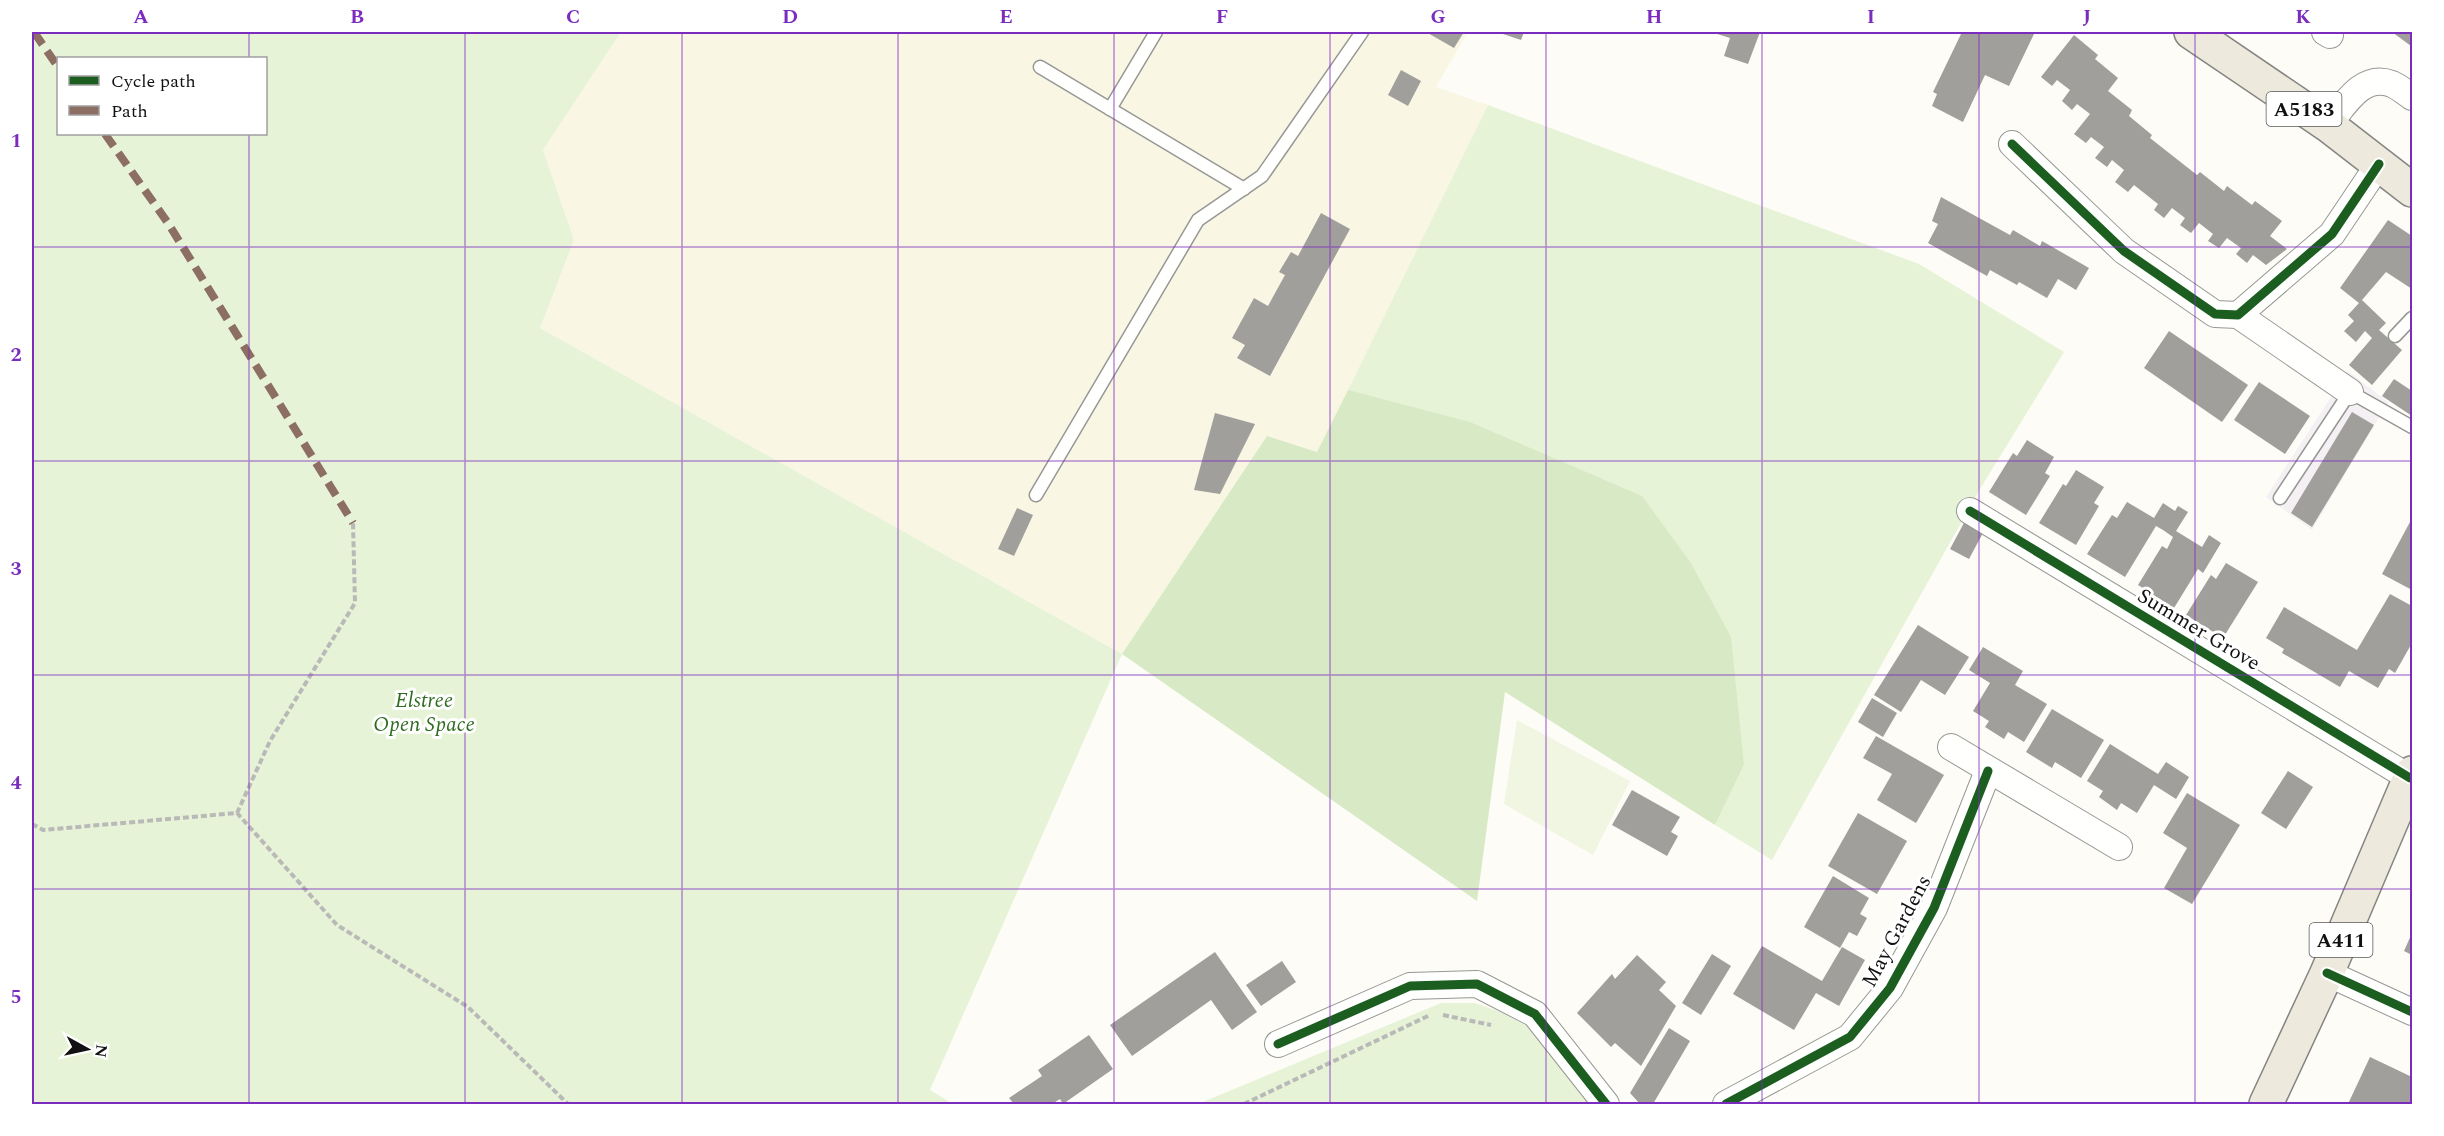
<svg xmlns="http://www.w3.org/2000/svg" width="2444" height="1136" viewBox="0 0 2444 1136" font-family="Spectral,serif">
<rect width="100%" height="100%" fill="#fdfcf7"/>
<path fill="#f5f0f3" d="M2348,371L2388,402L2312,530L2266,497Z"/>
<path fill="#f9f7e4" d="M621,32H1468L1436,87L1488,105L1318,452L1267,437L1122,654L540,328L574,240L543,150Z"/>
<g fill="#e7f3d7" fill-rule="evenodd">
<path d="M32,32H621L543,150L574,240L540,328L1122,654L930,1090L953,1104H32ZM58,58H266V134H58Z"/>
<path d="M1488,105L1919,264L2064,352L1980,489L1772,860L1715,825L1744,765L1348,390Z"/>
<path d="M1441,1003H1475L1498,1011L1527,1026L1594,1104H1198Z"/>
</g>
<path fill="#d8eac5" d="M1348,390L1470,422L1642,496L1691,563L1731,637L1744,765L1715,825L1505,692L1477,901L1122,654L1267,436L1317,452Z"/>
<path fill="#f0f6e1" d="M1517,720L1630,781L1593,855L1504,804Z"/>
<g fill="#a19f9c">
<path d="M1426,32H1464L1454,48Z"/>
<path d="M1497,32H1524L1521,40Z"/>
<path d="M1711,32H1760L1748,64L1724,56L1730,38Z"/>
<path d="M1962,32H2035L2009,86L1985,75L1963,122L1932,106L1937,94L1933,92Z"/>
<path d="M2392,32H2412V50L2410,48L2411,46Z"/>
<path d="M2074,35L2098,55L2095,59L2118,78L2108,91L2132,110L2129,116L2152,135L2150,138L2197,175L2200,172L2224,191L2227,186L2252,205L2255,201L2282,221L2270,236L2287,249L2266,265L2253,255L2247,263L2236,254L2241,248L2227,238L2219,248L2208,241L2213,234L2199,223L2191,233L2180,225L2185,218L2172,208L2164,218L2154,210L2158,204L2134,185L2128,192L2115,182L2124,170L2112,160L2107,167L2095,158L2104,147L2091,137L2086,143L2074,134L2090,114L2077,104L2072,110L2062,101L2070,90L2057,80L2052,86L2041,77Z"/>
<path d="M1401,70L1421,81L1408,106L1388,95Z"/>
<path d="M1941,197L2010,235L2013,230L2040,246L2042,241L2089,268L2076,290L2058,279L2047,298L2019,282L2017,285L1990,270L1987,276L1928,243L1938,224L1932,221Z"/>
<path d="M1321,213L1350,229L1270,376L1237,358L1245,345L1232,338L1254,298L1268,306L1285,275L1279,272L1291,252L1298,256Z"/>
<path d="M2388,220L2412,236V289L2386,272L2362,300L2386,323L2379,330L2402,350L2372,385L2349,365L2372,338L2365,331L2356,342L2344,331L2354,321L2348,315L2359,303L2340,288Z"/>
<path d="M2169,331L2248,385L2222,422L2144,368Z"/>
<path d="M2394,379L2412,391V416L2382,396Z"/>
<path d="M2259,382L2310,416L2285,454L2234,420Z"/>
<path d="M2352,412L2374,425L2312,527L2291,513Z"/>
<path d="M1215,413L1255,424L1220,494L1194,490Z"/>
<path d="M2027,440L2054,457L2045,473L2050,476L2026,515L1989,492L2013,453L2017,456Z"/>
<path d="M2076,470L2104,487L2094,503L2099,506L2076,545L2039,523L2063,484L2066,486Z"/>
<path d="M2127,502L2154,518L2163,503L2175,511L2178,506L2188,512L2176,531L2202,547L2209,535L2221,543L2203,573L2198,569L2174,608L2138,585L2162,546L2167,549L2173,537L2163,530L2156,526L2125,577L2087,554L2112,515L2117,518Z"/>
<path d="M1017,508L1033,515L1014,556L998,549Z"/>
<path d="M1965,521L1984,531L1969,559L1950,549Z"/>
<path d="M2410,522L2412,523V590L2382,574Z"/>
<path d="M2226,563L2258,582L2223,638L2186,615L2211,575L2216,579Z"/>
<path d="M2390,594L2412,606V643L2395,673L2389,669L2378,688L2349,671L2340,687L2282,653L2284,649L2266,638L2284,607L2357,650Z"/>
<path d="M1918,625L1969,657L1945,695L1921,680L1901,712L1874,695Z"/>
<path d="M1983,647L2023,671L2015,685L2047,704L2024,742L2008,732L2004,739L1985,727L1989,721L1973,711L1990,683L1969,670Z"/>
<path d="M1872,698L1897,713L1883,737L1858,722Z"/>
<path d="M2052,709L2104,740L2081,778L2055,762L2052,768L2026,752Z"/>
<path d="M1876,736L1944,775L1916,823L1877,800L1892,774L1863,758Z"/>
<path d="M2110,744L2158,774L2166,762L2189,777L2176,799L2154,785L2137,813L2121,803L2117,810L2099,797L2103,791L2087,781Z"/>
<path d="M2288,771L2313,787L2286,829L2261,813Z"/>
<path d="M1632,790L1680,817L1671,832L1678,836L1667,856L1612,825Z"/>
<path d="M2187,793L2240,825L2192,904L2164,888L2187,848L2163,833Z"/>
<path d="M1858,813L1907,841L1877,894L1828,866Z"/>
<path d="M1833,876L1869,898L1860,914L1867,918L1857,936L1849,932L1840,948L1804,927Z"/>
<path d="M2412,933V955L2404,951Z"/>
<path d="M1762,946L1822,981L1842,947L1865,960L1839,1006L1816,993L1794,1030L1733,994Z"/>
<path d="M1215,952L1257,1012L1232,1030L1211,1000L1132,1056L1110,1025Z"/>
<path d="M1712,954L1731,966L1701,1015L1682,1003Z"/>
<path d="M1637,955L1666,982L1659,990L1676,1006L1641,1066L1615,1043L1611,1047L1577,1013L1612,974L1615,979Z"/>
<path d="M1282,961L1296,982L1261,1006L1246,985Z"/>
<path d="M1669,1028L1690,1041L1653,1104H1640L1630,1093Z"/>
<path d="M1089,1035L1113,1069L1063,1104L1060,1099L1052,1104H1014L1009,1098L1042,1076L1038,1070Z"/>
<path d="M2370,1057L2412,1077V1104H2348Z"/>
</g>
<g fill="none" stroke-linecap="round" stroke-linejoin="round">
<g stroke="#979795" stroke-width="15">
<g id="lane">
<path d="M1040,67L1244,189"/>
<path d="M1110,109L1156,32"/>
<path d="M2395,336L2412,318"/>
<path d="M1036,495L1198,220L1262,176L1362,32"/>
<path d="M2280,498L2350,392L2412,427"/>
</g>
</g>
<g stroke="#979795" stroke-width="28">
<g id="street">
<path d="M2325,32L2330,35"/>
<path d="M2328,125C2344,106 2362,72 2392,84C2399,87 2406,93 2412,97"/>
<path d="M2012,144L2124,251L2215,314L2238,315L2332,234L2379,164"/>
<path d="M2238,315L2350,392"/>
<path d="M1970,511L2410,778"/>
<path d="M1951,747L2119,847"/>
<path d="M2327,973L2412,1012"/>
<path d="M1278,1044L1410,986L1477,984L1535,1014L1606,1104"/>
<path d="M1726,1104L1850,1037L1890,988L1934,908L1988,771"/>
</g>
</g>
<g stroke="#858482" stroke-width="36">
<g id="primary">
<path d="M2191,32L2328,125L2412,190"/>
<path d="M2266,1104L2327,973L2412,773"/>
</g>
</g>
<g stroke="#b9b9b8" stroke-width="4" stroke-dasharray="6 3" stroke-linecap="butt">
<path d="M237,813L270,741L355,603L353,523"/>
<path d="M32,824L43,830L237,813L337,925L468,1007L568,1104"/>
<path d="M1443,1015L1491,1025"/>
<path d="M1244,1104L1430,1015"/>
</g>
<use href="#lane" stroke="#fffffe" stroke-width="12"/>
<use href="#street" stroke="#fffffe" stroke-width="26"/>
<use href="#primary" stroke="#ede9dc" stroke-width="33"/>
<g stroke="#8d6e63" stroke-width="8" stroke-dasharray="15 8" stroke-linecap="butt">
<path d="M34,32L58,67"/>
<path d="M105,134L168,223L353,523"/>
</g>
<g stroke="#fff" stroke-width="13">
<g id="cycleway">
<path d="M2012,144L2124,251L2215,314L2238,315L2332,234L2379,164"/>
<path d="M1970,511L2410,778"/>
<path d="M2327,973L2412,1012"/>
<path d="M1278,1044L1410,986L1477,984L1535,1014L1606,1104"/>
<path d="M1726,1104L1850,1037L1890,988L1934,908L1988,771"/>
</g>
</g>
<use href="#cycleway" stroke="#1b5e20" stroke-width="9"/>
</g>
<path fill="none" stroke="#7b2cbf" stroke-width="1.5" stroke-opacity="0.55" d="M249,32V58M465,32V1104M682,32V1104M898,32V1104M1114,32V1104M1330,32V1104M1546,32V1104M1762,32V1104M1979,32V1104M2195,32V1104M249,134V1104M32,247H2412M32,461H2412M32,675H2412M32,889H2412"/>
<g text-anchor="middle" stroke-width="6" stroke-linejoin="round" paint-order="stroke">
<g fill="#fff" stroke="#585858" stroke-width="1.5">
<rect x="2266.5" y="92" width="75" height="34" rx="4.5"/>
<rect x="2309.5" y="923" width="63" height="34" rx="4.5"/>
</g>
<g font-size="20" font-weight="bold" fill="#111">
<text x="2304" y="116">A5183</text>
<text x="2341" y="947">A411</text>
</g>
<g font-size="21" fill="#111" stroke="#fff">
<text transform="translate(2199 629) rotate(31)" y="7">Summer Grove</text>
<text transform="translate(1896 931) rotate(-62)" y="7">May Gardens</text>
</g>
<g font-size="21" font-style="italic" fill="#2f6b1f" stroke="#fff">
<text x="424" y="707">Elstree<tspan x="424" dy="24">Open Space</tspan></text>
</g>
</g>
<rect width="2444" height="1136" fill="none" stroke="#ffffff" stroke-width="66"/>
<rect x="57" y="57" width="210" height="78" fill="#ffffff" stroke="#a0a0a0" stroke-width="1.5"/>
<rect x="69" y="76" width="30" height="9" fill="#1b5e20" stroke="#a0a0a0" stroke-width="1.5"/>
<text x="111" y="87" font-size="18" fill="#111111">Cycle path</text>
<rect x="69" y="106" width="30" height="9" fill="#8d6e63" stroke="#a0a0a0" stroke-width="1.5"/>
<text x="111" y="117" font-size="18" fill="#111111">Path</text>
<g transform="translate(87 1049) rotate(98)" stroke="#ffffff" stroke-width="4.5" paint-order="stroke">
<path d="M0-4.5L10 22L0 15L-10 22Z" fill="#111111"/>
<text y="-9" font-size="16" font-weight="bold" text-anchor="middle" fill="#111111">N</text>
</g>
<rect x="33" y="33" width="2378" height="1070" fill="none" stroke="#7b2cbf" stroke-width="2"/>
<g font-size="20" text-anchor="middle" font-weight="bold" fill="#7b2cbf">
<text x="141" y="23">A</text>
<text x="357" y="23">B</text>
<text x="573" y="23">C</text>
<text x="790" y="23">D</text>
<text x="1006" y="23">E</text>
<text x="1222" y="23">F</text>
<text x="1438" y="23">G</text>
<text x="1654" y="23">H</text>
<text x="1871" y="23">I</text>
<text x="2087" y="23">J</text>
<text x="2303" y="23">K</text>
<text x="16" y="147">1</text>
<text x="16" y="361">2</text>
<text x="16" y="575">3</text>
<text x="16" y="789">4</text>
<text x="16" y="1003">5</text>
</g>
</svg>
